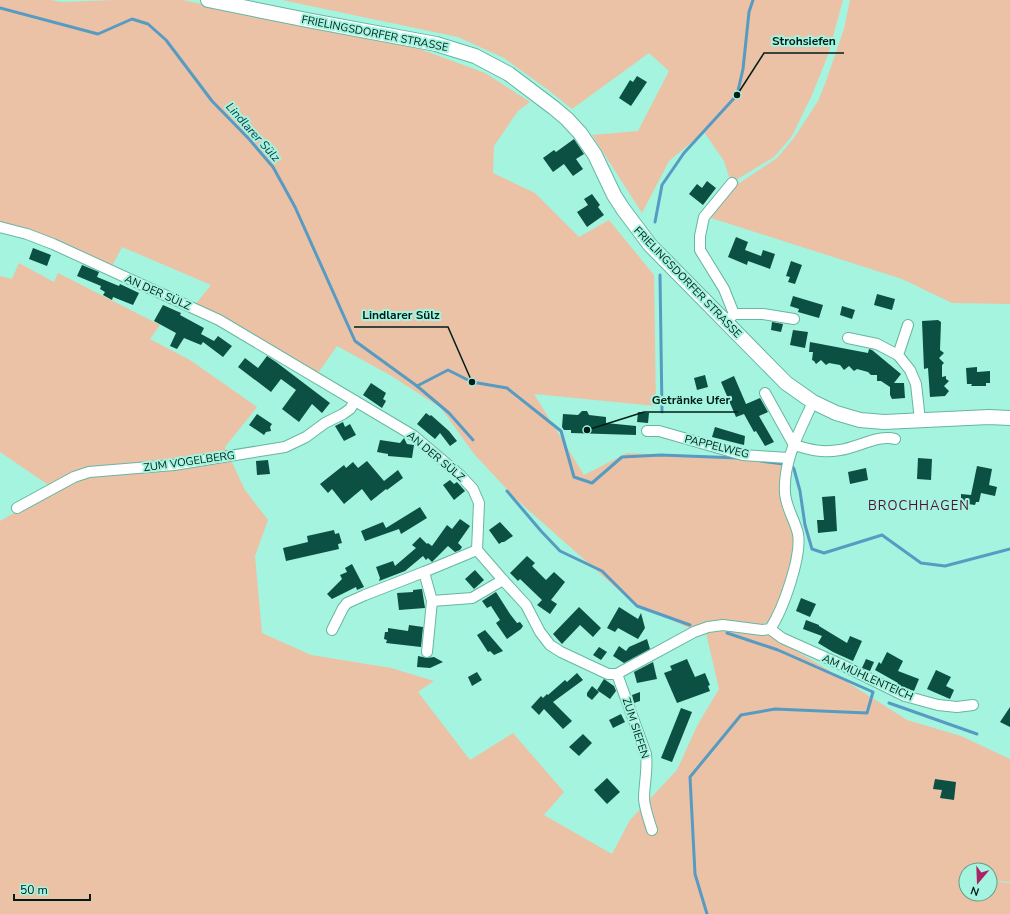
<svg xmlns="http://www.w3.org/2000/svg" width="1010" height="914" viewBox="0 0 1010 914" font-family="'Nunito Sans',sans-serif">
<rect width="100%" height="100%" fill="#a4f4df"/>
<g fill="#ebc2a6">
<path d="M0,0H51L61,2L114,0H182L417,48L485,73L530,102L518,111L494,146L493,173L535,193L579,237L609,220L654,275L656,406L534,394L584,475L627,453L785,461L796,551L784,594L772,617L767,622L758,626L707,621L691,629L632,602L516,499L474,454L441,408L390,375L337,346L318,373L220,319L194,306L211,285L122,247L111,268L0,224Z"/>
<path d="M282,0H843L828,55L812,95L792,136L774,157L731,183L724,161L704,132L669,161L642,213L592,135L638,131L669,71L649,53L572,109L547,89L504,58L458,37Z"/>
<path d="M850,0H1010V304L952,303L902,279L708,217L734,185L741,182L777,158L794,138L818,101L825,84L844,29Z"/>
<path d="M19,263L54,282L58,273L160,325L150,339L190,360L257,407L225,447L227,453L173,463L106,467L50,486L0,452V276L12,279Z"/>
<path d="M229,456L245,490L268,520L255,556L262,633L311,655L391,668L434,681L418,692L470,760L513,733L564,792L544,815L612,854L630,820L677,770L697,726L719,689L706,633L721,630L771,636L825,668L907,720L961,736L1010,759V882L990,880V870H966V894H990V881L1010,883V914H0V521L75,478Z"/>
</g>
<g fill="none" stroke-linecap="round" stroke-linejoin="round">
<g stroke="#579bc3" stroke-width="3">
<path d="M0,8L98,34L132,19L148,24L166,40L212,101L249,139L273,167L295,207L355,341L417,386L448,370L472,382L507,388L561,431L574,477L592,483L622,457L661,455L738,458"/>
<path d="M655,222L662,185L684,153L737,95L743,69L749,12L753,0"/>
<path d="M660,275L662,412"/>
<path d="M417,386L449,413L473,440"/>
<path d="M761,461L791,465L794,469L800,491L805,525L812,549L824,553L882,535L921,563L945,566L1010,549"/>
<path d="M507,491L541,531L560,551L602,571L637,606L690,625"/>
<path d="M889,703L977,734"/>
<path d="M707,914L695,874L690,777L741,715L775,709L867,713L873,692L778,650L727,633"/>
</g>
</g>
<g fill="#0c5043">
<path d="M637,76L647,82L631,106L619,98L630,80L633,82Z"/>
<path d="M574,139L584,154L576,159L583,169L573,176L564,164L553,172L543,158L554,150L556,152Z"/>
<path d="M707,181L716,188L703,205L689,194L697,184L702,188Z"/>
<path d="M592,194L600,205L598,207L604,215L587,227L577,212L588,205L584,199Z"/>
<path d="M736,237L748,242L745,250L761,256L763,250L775,254L770,269L748,261L747,265L728,257Z"/>
<path d="M33,248L51,255L47,266L29,259Z"/>
<path d="M791,261L802,265L795,284L788,282L790,277L786,276Z"/>
<path d="M82,265L99,272L97,277L119,286L120,284L139,293L133,305L113,297L112,300L103,295L105,292L100,289L101,286L77,276Z"/>
<path d="M877,294L895,299L892,310L874,305Z"/>
<path d="M793,296L823,305L819,318L798,312L799,309L790,306Z"/>
<path d="M163,305L181,313L180,315L204,328L201,334L214,341L218,336L232,346L223,357L203,342L201,345L184,338L177,349L170,346L176,333L154,321Z"/>
<path d="M842,306L855,310L852,319L840,315Z"/>
<path d="M938,320L941,322L940,350L944,353L939,358L944,363L942,365V377L946,376V379L949,381L944,386L949,391L945,396L930,397L928,368L924,369L922,321Z"/>
<path d="M772,322L783,324L781,332L771,330Z"/>
<path d="M793,330L808,332L805,348L790,345Z"/>
<path d="M810,342L868,353L869,349L872,350L901,374L894,383H904L905,398L892,399L890,395V387L881,381H877V375H871L868,372L857,369L854,371L849,366L844,370L840,365L829,363L826,365L821,360L816,364L814,361L812,360L813,352H809Z"/>
<path d="M267,356L276,362L330,403L322,413L312,404L299,422L282,409L296,390L281,379L271,392L238,367L245,358L258,368Z"/>
<path d="M977,367V372L990,371V383H986V386H971L972,384H967L966,368Z"/>
<path d="M705,375L708,387L697,390L694,378Z"/>
<path d="M734,376L746,404L760,398L768,412L759,416L774,442L765,446L756,431L754,432L744,414L736,417L721,382Z"/>
<path d="M371,383L386,393L383,399L386,401L382,408L363,395Z"/>
<path d="M582,411H587L589,415L606,417V423L636,426V435L571,433V430H564L562,427L563,414L578,415Z"/>
<path d="M638,412L649,413L648,423L637,422Z"/>
<path d="M426,413L430,416L431,415L449,431L457,441L450,446L440,433L435,439L417,424Z"/>
<path d="M257,414L272,424L270,427L271,431L266,432L264,435L249,425Z"/>
<path d="M343,422L345,427L350,424L356,435L344,441L335,426Z"/>
<path d="M715,427L745,436L744,445L712,437Z"/>
<path d="M404,438L407,444L414,445L412,458L388,456V454L377,452L380,440L400,443Z"/>
<path d="M918,458L932,459L931,480L917,479Z"/>
<path d="M268,460L270,474L257,475L256,461Z"/>
<path d="M367,461L384,481L398,470L403,478L387,490L386,489L371,501L362,489L344,504L332,489L328,493L320,484L344,465L346,468L353,462L358,468Z"/>
<path d="M977,466L992,469L989,485L997,487L995,496L981,493L979,502H976L975,505L961,503V494L971,495Z"/>
<path d="M866,468L868,480L850,484L848,472Z"/>
<path d="M450,480L454,484L457,482L465,491L454,500L443,485Z"/>
<path d="M835,496L837,531L818,533L817,520H824L822,497Z"/>
<path d="M420,507L427,518L401,534L399,529L365,541L361,531L383,522L386,528Z"/>
<path d="M460,519L470,526L458,543L462,547L460,550L455,552L448,546L432,562L428,558L426,560L423,556L405,571L379,581L380,578L376,567L393,561L395,566L416,548L412,545L420,537L427,544L428,543L432,546L447,525L452,529Z"/>
<path d="M500,522L513,536L504,542H502L499,544L489,530Z"/>
<path d="M334,530L335,534L339,533L342,543L338,544L339,549L286,561L283,548L308,542L307,536Z"/>
<path d="M527,556L535,563L532,566L546,580L554,572L565,582L551,600L557,604L550,614L537,605L542,600L520,579L518,581L510,573Z"/>
<path d="M352,564L364,587L357,590L356,587L332,599L327,594L342,579L340,575L347,572L345,568Z"/>
<path d="M475,570L484,580L474,589L465,579Z"/>
<path d="M422,589L425,608L399,610L397,593L413,592V590Z"/>
<path d="M496,592L510,614L517,623L520,622L523,626L521,629L507,639L496,623L500,620L491,606L487,608L482,601Z"/>
<path d="M801,598L816,604L810,617L796,611Z"/>
<path d="M579,607L601,628L593,637L580,625L562,644L553,634Z"/>
<path d="M619,607L638,619L641,613L645,628L638,639L618,628L615,632L607,628Z"/>
<path d="M806,620L819,625V626L847,643L850,636L862,641L853,661L833,652L818,643L822,636L803,629Z"/>
<path d="M409,625L423,627L421,647L386,643L387,640L384,639L385,632H388V628L408,631Z"/>
<path d="M485,630L503,651L494,655L490,651L488,652L477,635Z"/>
<path d="M647,639L650,649L624,663L613,656L619,646L626,651L629,647Z"/>
<path d="M599,647L607,652L601,660L593,655Z"/>
<path d="M887,652L903,661L898,671L919,679L914,691L897,685L898,683L875,670L879,662L881,664Z"/>
<path d="M418,656L427,658L434,657L443,662L430,668L417,667Z"/>
<path d="M687,659L695,677L705,673L710,685L708,686L710,691L677,703L664,673L672,670L670,666Z"/>
<path d="M866,659L874,662L870,671L862,668Z"/>
<path d="M653,662L657,679L637,683L634,672Z"/>
<path d="M936,670L951,677L946,686L954,690L950,699L927,689Z"/>
<path d="M477,672L482,680L472,686L468,677Z"/>
<path d="M577,673L583,680L553,702L572,721L563,729L544,709L539,715L531,707L541,696L543,698L547,694L548,695L565,680L567,682Z"/>
<path d="M604,679L614,686L616,691L610,699L597,690Z"/>
<path d="M592,686L599,692L592,700L587,696V693Z"/>
<path d="M640,692V701L634,703L632,695Z"/>
<path d="M1010,707V727L1000,722Z"/>
<path d="M681,708L692,712L672,762L661,758Z"/>
<path d="M621,714L625,722L613,728L609,720Z"/>
<path d="M583,734L592,743L579,756L569,747Z"/>
<path d="M607,778L620,792L607,804L594,790Z"/>
<path d="M935,779L956,782L954,800L940,798L942,790L933,789Z"/>
</g>
<g fill="none" stroke-linecap="round" stroke-linejoin="round">
<g stroke="#67b6a3" stroke-width="12">
<g id="minor">
<path d="M0,227L27,234L53,244L219,320L414,436L460,475L473,489L479,503L477,550L503,580L526,605L540,632L550,645L561,652L608,674H617L624,670L694,632L708,627L723,625L762,630L770,629C783,610 802,556 798,534C795,520 786,508 785,493C783,460 800,431 813,402"/>
<path d="M734,314H763L794,319"/>
<path d="M726,322L734,314L724,289L700,250V236L704,217L732,183"/>
<path d="M908,325L898,355L910,370L916,384L920,420"/>
<path d="M848,338L877,344L898,355"/>
<path d="M765,393L794,445C811,450 822,453 840,450C856,448 880,434 895,439"/>
<path d="M647,431H659L743,455L788,458"/>
<path d="M17,508L74,477L89,472L174,465L285,447L306,437L325,423L343,414L350,409L355,401"/>
<path d="M477,550L424,572L432,601L472,598L503,580"/>
<path d="M770,629L782,638L840,664L905,696L938,705L957,707L973,705"/>
<path d="M332,630L343,608L347,603L365,595L424,572"/>
<path d="M427,652L432,601"/>
<path d="M617,674L646,754C648,769 644,784 644,799C645,810 649,820 652,830"/>
</g>
</g>
<g stroke="#67b6a3" stroke-width="16">
<path id="secondary" d="M208,0L307,20L436,44L475,56L509,74L554,108L567,119L580,133L595,155L614,195L623,209L650,245L786,383L813,402L836,413L860,420L884,422L989,417L1010,418"/>
</g>
<use href="#minor" stroke="#fff" stroke-width="10"/>
<use href="#secondary" stroke="#fff" stroke-width="14"/>
</g>
<g text-anchor="middle" stroke-width="4" stroke-linejoin="round" paint-order="stroke">
<g font-size="11" fill="#001e18" stroke="#a4f4df">
<text transform="translate(375 33) rotate(11)" y="4">FRIELINGSDORFER STRASSE</text>
<text transform="translate(688 282) rotate(46)" y="4">FRIELINGSDORFER STRASSE</text>
<text transform="translate(158 292) rotate(24)" y="4">AN DER SÜLZ</text>
<text transform="translate(717 446) rotate(14)" y="4">PAPPELWEG</text>
<text transform="translate(436 456) rotate(40)" y="4">AN DER SÜLZ</text>
<text transform="translate(189 461) rotate(-8)" y="4">ZUM VOGELBERG</text>
<text transform="translate(868 677) rotate(24)" y="4">AM MÜHLENTEICH</text>
<text transform="translate(636 728) rotate(72)" y="4">ZUM SIEFEN</text>
</g>
<g font-size="12" font-style="italic" fill="#163547" stroke="#a4f4df">
<text transform="translate(253 132) rotate(48)" y="4">Lindlarer Sülz</text>
</g>
<g font-size="13" letter-spacing="1" fill="#500f2e" stroke="#a4f4df">
<text x="919" y="510">BROCHHAGEN</text>
</g>
</g>
<path fill="none" stroke="#001e18" stroke-width="1.5" d="M737 95L764 53H844M472 382L448 327H354M587 430L644 412H738"/>
<g fill="#001e18" stroke="#a4f4df" stroke-width="1.5">
<circle cx="737" cy="95" r="4"/>
<circle cx="472" cy="382" r="4"/>
<circle cx="587" cy="430" r="4"/>
</g>
<g font-size="12" text-anchor="middle" font-weight="bold" fill="#001e18" stroke="#a4f4df" stroke-width="4" stroke-linejoin="round" paint-order="stroke">
<text x="804" y="45">Strohsiefen</text>
<text x="401" y="319">Lindlarer Sülz</text>
<text x="691" y="404">Getränke Ufer</text>
</g>
<g transform="translate(978 882) rotate(199)"><circle r="19" fill="#a4f4df" stroke="#629e8f"/>
<path d="M0-3L7 15L0 10L-7 15Z" fill="#ab2266"/>
<text y="-6" font-size="11" font-weight="bold" text-anchor="middle" fill="#001e18">N</text>
</g>
<path d="M14 894v6h76v-6" fill="none" stroke="#001e18" stroke-width="2"/>
<text x="20" y="894" font-size="12" fill="#001e18" stroke="#a4f4df" stroke-width="3" paint-order="stroke">50 m</text>
</svg>
